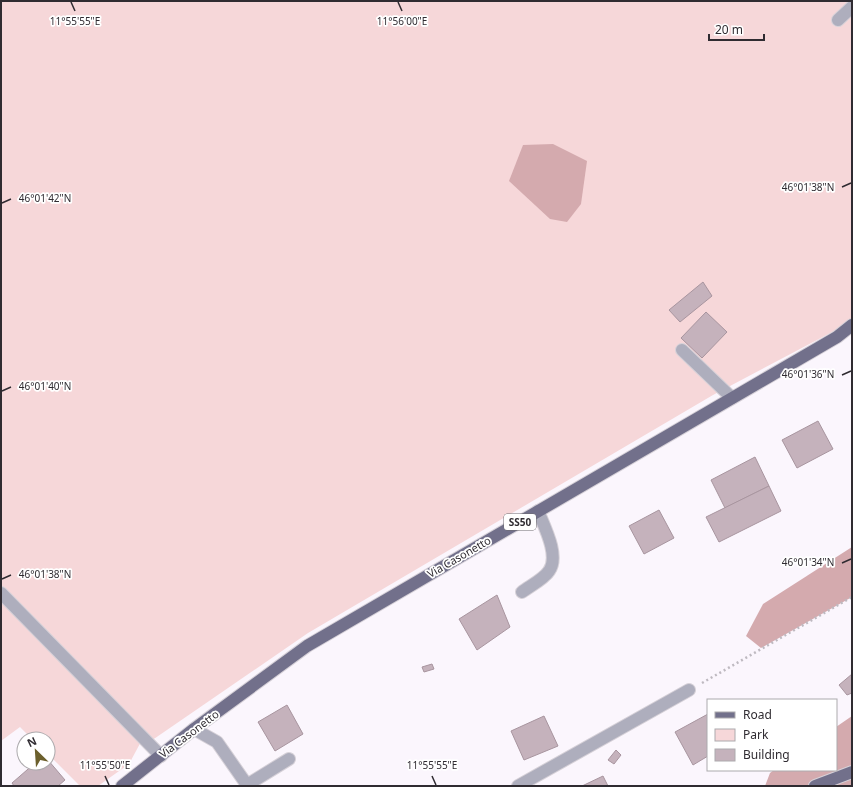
<svg xmlns="http://www.w3.org/2000/svg" width="853" height="787" viewBox="0 0 853 787" font-family="'Noto Sans',sans-serif">
<rect width="100%" height="100%" fill="#fbf6fd"/>
<path fill="#f6d7d9" d="M1,1H852V319L836,330L713,395L308,633L148,743L143,738L129,764L98,786H80L48,754V739H32L20,727L1,741Z"/>
<g fill="#d4aaae">
<path d="M553,144L587,161L581,204L567,222L550,219L509,181L523,145Z"/>
<path d="M852,547V597L761,648L746,636L763,604Z"/>
<path d="M852,716V786H765L770,773L774,770H836V727Z"/>
</g>
<g fill="#c5b2bc" stroke="#a8959f">
<path d="M703,282L712,296L680,322L669,310Z"/>
<path d="M706,312L727,332L702,358L681,338Z"/>
<path d="M818,421L833,449L797,468L782,440Z"/>
<path d="M755,457L769,486L725,508L711,480Z"/>
<path d="M769,486L781,511L719,542L706,517Z"/>
<path d="M659,510L674,538L644,554L629,526Z"/>
<path d="M497,595L510,627L477,650L459,619Z"/>
<path d="M432,664L434,669L424,672L422,667Z"/>
<path d="M852,674V693L847,695L839,685Z"/>
<path d="M287,705L303,734L275,751L258,722Z"/>
<path d="M708,714V756L693,765L675,732Z"/>
<path d="M544,716L558,746L524,760L511,731Z"/>
<path d="M616,750L621,755L614,764L608,760Z"/>
<path d="M48,760L65,780L58,786H14L12,783L35,763H48Z"/>
<path d="M603,776L608,786H582Z"/>
</g>
<g fill="none" stroke-linecap="round" stroke-linejoin="round">
<g stroke="#d6d1d8" stroke-width="14">
<g id="minor">
<path d="M838,20L852,7"/>
<path d="M682,350L732,398"/>
<path d="M522,592C530,586 544,579 549,571C560,556 544,526 538,511"/>
<path d="M1,593L161,756"/>
<path d="M194,729L217,742L247,785L289,759"/>
<path d="M518,786L689,690"/>
</g>
</g>
<g stroke="#d6d1d8" stroke-width="14">
<g id="major">
<path d="M122,786L194,729L307,646L837,337L852,325"/>
<path d="M815,786L852,772"/>
</g>
</g>
<path stroke="#beb9c0" stroke-width="2.5" stroke-dasharray="2 3" stroke-linecap="butt" d="M702,683L852,597"/>
<use href="#minor" stroke="#aeaebd" stroke-width="12"/>
<use href="#major" stroke="#72708b" stroke-width="12"/>
</g>
<path fill="none" stroke="#2f2b31" stroke-width="1.5" d="M71,2L75,11M398,2L402,11M842,187L851,183M2,203L11,199M842,375L851,371M2,391L11,387M842,563L851,559M2,579L11,575M105,776L109,785M432,776L436,785"/>
<g text-anchor="middle" stroke-width="3.5" stroke-linejoin="round" paint-order="stroke">
<rect fill="#fff" stroke="#6d6b6f" stroke-width="1" x="504" y="514" width="32" height="16" rx="3"/>
<g font-size="10" font-weight="bold" fill="#2f2b31">
<text x="520" y="526">SS50</text>
</g>
<g font-size="11" fill="#2f2b31" stroke="#fff">
<text transform="translate(459 557) rotate(-30)" y="4">Via Casonetto</text>
<text transform="translate(189 734) rotate(-37)" y="4">Via Casonetto</text>
</g>
</g>
<g font-size="10" text-anchor="middle" fill="#2f2b31" stroke="#fff" stroke-width="3.5" stroke-linejoin="round" paint-order="stroke">
<text x="75" y="25">11°55'55"E</text>
<text x="402" y="25">11°56'00"E</text>
<text x="808" y="191">46°01'38"N</text>
<text x="45" y="202">46°01'42"N</text>
<text x="808" y="378">46°01'36"N</text>
<text x="45" y="390">46°01'40"N</text>
<text x="808" y="566">46°01'34"N</text>
<text x="45" y="578">46°01'38"N</text>
<text x="105" y="769">11°55'50"E</text>
<text x="432" y="769">11°55'55"E</text>
</g>
<rect width="853" height="787" fill="none" stroke="#2f2b31" stroke-width="4"/>
<rect x="707" y="699" width="130" height="72" fill="#ffffff" stroke="#acaaad"/>
<rect x="715" y="712" width="20" height="6" fill="#72708b" stroke="#acaaad"/>
<text x="743" y="719" font-size="12" fill="#2f2b31">Road</text>
<rect x="715" y="729" width="20" height="12" fill="#f6d7d9" stroke="#acaaad"/>
<text x="743" y="739" font-size="12" fill="#2f2b31">Park</text>
<rect x="715" y="749" width="20" height="12" fill="#c5b2bc" stroke="#acaaad"/>
<text x="743" y="759" font-size="12" fill="#2f2b31">Building</text>
<g transform="translate(36 751) rotate(335)"><circle r="19" fill="#ffffff" stroke="#acaaad"/>
<path d="M0-3L7 15L0 10L-7 15Z" fill="#6c602d"/>
<text y="-6" font-size="11" font-weight="bold" text-anchor="middle" fill="#2f2b31">N</text>
</g>
<path d="M709 34v6h55v-6" fill="none" stroke="#2f2b31" stroke-width="2"/>
<text x="715" y="34" font-size="12" fill="#2f2b31" stroke="#ffffff" stroke-width="3" paint-order="stroke">20 m</text>
</svg>
